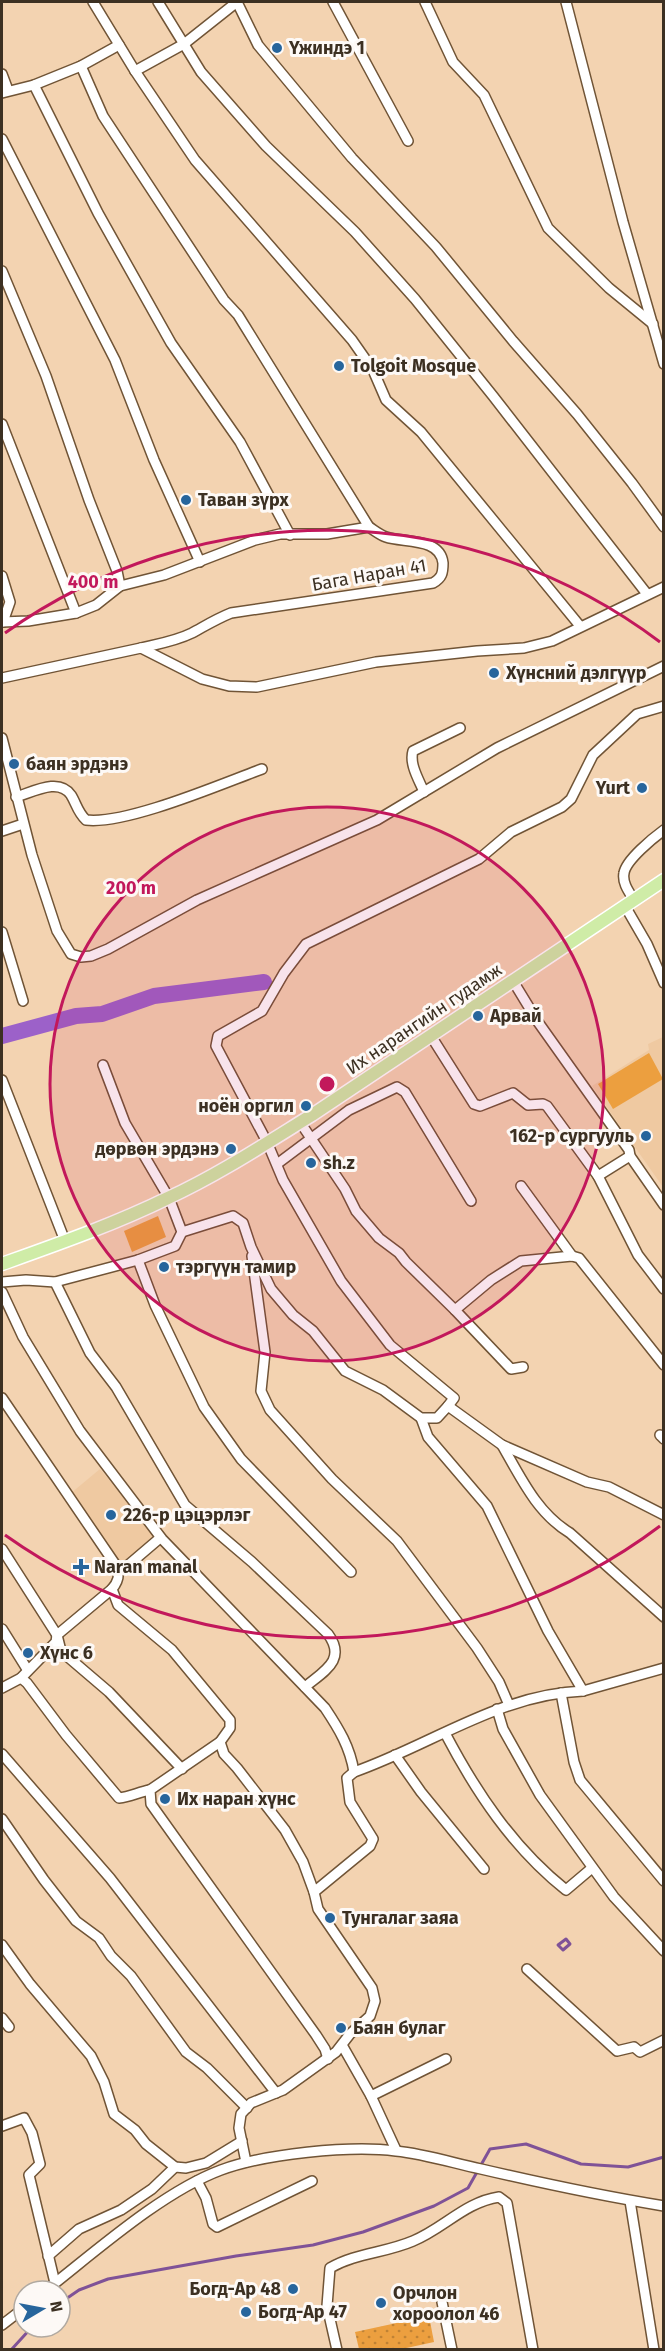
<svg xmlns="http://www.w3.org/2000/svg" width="665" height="2351" viewBox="0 0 665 2351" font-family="'Fira Sans',sans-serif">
<defs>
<pattern id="park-dots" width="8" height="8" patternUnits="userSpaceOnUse" patternTransform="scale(1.5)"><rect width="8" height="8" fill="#ec9f3f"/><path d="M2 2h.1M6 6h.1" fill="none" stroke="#c08234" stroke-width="1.8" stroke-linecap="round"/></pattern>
</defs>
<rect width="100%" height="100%" fill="#f3d3b1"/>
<g fill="#efc9a1">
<path d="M663,1037V1187L592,1086L649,1050L648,1044Z"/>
<path d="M100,1469L154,1535L121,1565H117L70,1494Z"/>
</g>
<path fill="url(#park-dots)" d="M429,2316L434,2342L402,2349H359L355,2332Z"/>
<g fill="#ec9f3f">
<path d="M649,1053L663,1079L613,1109L598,1084Z"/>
<path d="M158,1216L166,1237L132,1252L124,1231Z"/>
</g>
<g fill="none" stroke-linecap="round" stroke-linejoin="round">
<g stroke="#7f5297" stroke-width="3">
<path d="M566,1939L570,1944L563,1950L558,1945Z"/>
<path d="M60,2303L79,2290L108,2279L236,2256L313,2245L363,2232L434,2206L468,2188L490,2149L526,2144L581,2164L628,2167L664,2157"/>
<path d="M11,2350L32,2327"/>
</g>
<path stroke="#9c61c9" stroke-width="16" d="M2,1036L76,1016L102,1014L154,996L264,982"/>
<g stroke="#705436" stroke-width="12">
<g id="minor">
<path d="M93,2L135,71L195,160L352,340L373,370L386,400L421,432L580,626"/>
<path d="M158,2L201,72L266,146L355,232L415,299L493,396L647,594"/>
<path d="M237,2L258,45L352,158L436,247L513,341L577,414L632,483L664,527"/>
<path d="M333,2L408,141"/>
<path d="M425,2L453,62L484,95L548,228L609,288L653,324"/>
<path d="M566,2L623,222L664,364"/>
<path d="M81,66L103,116L224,300L238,315L369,527"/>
<path d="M135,71L184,44L237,2"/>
<path d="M2,74L8,90"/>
<path d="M34,85L98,213L171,343L240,442L290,535"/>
<path d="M2,93L34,85L81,66L119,45"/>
<path d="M2,139L115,360L154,460L200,562"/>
<path d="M2,271L46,376L89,500L117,571L120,586"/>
<path d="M2,424L76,613"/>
<path d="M2,576L10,602L3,622"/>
<path d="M2,622L28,621L76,613L96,605L120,586L164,575L255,540L280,534H327L369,527C374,530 380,535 386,537C403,543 440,537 443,563C443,573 442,578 433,583L231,613C216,619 205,626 192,633C176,641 158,644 141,648"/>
<path d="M2,678L141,648L202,679L229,686L257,687L376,662L477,651L524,648L552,641L664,587"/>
<path d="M2,738L32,855L57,931L71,954L81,957L91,956L108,949L197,900L377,820L497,748L664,666"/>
<path d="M424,792C419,780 409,764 413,751L460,728"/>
<path d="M16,797C33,792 59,777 71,795C76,803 78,813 86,820C126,825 221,784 262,769"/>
<path d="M2,831L23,824"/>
<path d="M634,900C629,892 622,883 624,873C626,860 653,838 664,830"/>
<path d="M625,906L647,944L664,983"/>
<path d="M2,932L23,1001"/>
<path d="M513,981L538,1022L629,1150L630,1156L664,1205"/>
<path d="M431,1036L474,1104L480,1106L513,1093L528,1105L543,1104L547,1106L598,1176L638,1255L664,1289"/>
<path d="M2,1080L65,1241"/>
<path d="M300,1122L345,1189L356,1211L379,1238L399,1253L406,1262L455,1310L491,1280L521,1261L572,1256L579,1258L664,1365"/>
<path d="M277,1164L349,1110L397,1087L405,1092L471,1201"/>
<path d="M598,1176L630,1156"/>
<path d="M521,1186L572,1256"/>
<path d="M182,1232L233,1216L243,1223L251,1247L271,1289L293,1315L313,1331L345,1371L383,1390L421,1418H437L448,1406L502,1445L587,1482L609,1487L664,1515"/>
<path d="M252,1256L265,1352L261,1391L270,1410L332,1479L397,1541L477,1648L499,1682L509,1705"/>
<path d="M138,1260L155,1305L204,1407L241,1459L351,1572"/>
<path d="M2,1282L26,1280L55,1282L138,1260L175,1246L182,1232L169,1198L125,1123L103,1065"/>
<path d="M55,1282L90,1353L116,1387L185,1505L252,1562L328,1634C347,1660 324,1671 305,1687"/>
<path d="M2,1292L23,1337L80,1431L162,1539L325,1708C339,1729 350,1747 354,1772"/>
<path d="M455,1310L511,1369L523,1367"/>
<path d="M2,1398L117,1567C120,1576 118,1582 112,1589L118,1605L172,1650L230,1720V1728L220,1742L224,1754L237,1768L285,1830L303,1862L314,1892"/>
<path d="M448,1406L454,1398L390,1345L341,1281L283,1180L267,1142L216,1046L218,1036L262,1011L284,973L306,944L479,859L511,832L562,807L571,799L593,755L637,714L664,706"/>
<path d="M421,1418L428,1437L487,1506L548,1631L583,1691"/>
<path d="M660,1435L664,1439"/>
<path d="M502,1445C521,1478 537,1513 570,1533L664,1617"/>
<path d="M2,1549L57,1635L61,1651L109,1692L182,1769"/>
<path d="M118,1571L126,1567L160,1538"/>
<path d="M2,1629L27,1669"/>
<path d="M21,1678L27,1683L66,1735L119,1798C130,1797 139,1792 150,1790"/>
<path d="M2,1688L21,1678L56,1642L57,1635L112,1589"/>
<path d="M561,1693L574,1762L580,1780L664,1881"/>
<path d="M497,1709L503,1729L540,1795L614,1897L664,1951"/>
<path d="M445,1733C476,1792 513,1848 566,1890L592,1868"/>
<path d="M220,1742L150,1790L151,1804L316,2035L325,2049L328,2059"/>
<path d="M2,1754L110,1878L276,2093"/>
<path d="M395,1755L421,1792L484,1869"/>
<path d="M2,1819L44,1880L76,1921L99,1938L111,1956L131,1976L186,2052L207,2068L247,2108"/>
<path d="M2,1945L30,1984L91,2056L104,2082L114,2114L135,2130L146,2144L175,2167L186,2168L206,2163L242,2141"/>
<path d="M527,1969L617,2051L634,2047L640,2052L664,2040"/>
<path d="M2,2018L9,2027"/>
<path d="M342,2045L371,2096L396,2150"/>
<path d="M371,2096L446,2059"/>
<path d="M2,2126L24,2118L32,2133L40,2164L29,2175L55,2283"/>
<path d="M246,2162L239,2128L241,2114L251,2103L283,2090L336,2052L350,2034L370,2016L375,2001L372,1988L318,1909L314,1892L370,1846L373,1839L350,1802L347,1778L354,1772C431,1745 500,1694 583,1691L664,1668"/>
<path d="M197,2181L206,2198L213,2224L217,2227L312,2181"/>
<path d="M630,2201L654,2350"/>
<path d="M48,2256L79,2229L121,2210L152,2189L175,2167"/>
<path d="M45,2291C95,2252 162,2192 221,2170C264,2154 350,2145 396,2151C425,2154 453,2163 481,2169C541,2183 602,2196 664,2206"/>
<path d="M442,2302L452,2350"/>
<path d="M2,2325L24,2308"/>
<path d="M337,2350L327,2306L330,2268C356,2253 385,2253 413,2241C443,2229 465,2202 499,2197L507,2203L533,2350"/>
</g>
</g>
<g stroke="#fff" stroke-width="15">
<path id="major" d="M2,1264C58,1244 115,1224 168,1198C218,1175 265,1144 312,1115L664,880"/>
</g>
<use href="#minor" stroke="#fff" stroke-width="9"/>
<use href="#major" stroke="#cfeca7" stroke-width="12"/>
</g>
<circle cx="327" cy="1084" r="277" fill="#c2185b" fill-opacity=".12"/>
<g fill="none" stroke="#c2185b" stroke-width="3">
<circle cx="327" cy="1084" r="277"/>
<path d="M660 1526A554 554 0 0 1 5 1535M5 633A554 554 0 0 1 660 642"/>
</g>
<g fill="#27659c" stroke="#fdf9f6" stroke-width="2">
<circle cx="277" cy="48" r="6"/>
<circle cx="339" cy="366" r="6"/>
<circle cx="186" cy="500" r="6"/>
<circle cx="494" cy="673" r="6"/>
<circle cx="14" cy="764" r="6"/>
<circle cx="642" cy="788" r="6"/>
<circle cx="478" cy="1016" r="6"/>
<circle cx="306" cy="1106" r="6"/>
<circle cx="646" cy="1136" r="6"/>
<circle cx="231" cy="1149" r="6"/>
<circle cx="311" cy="1163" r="6"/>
<circle cx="164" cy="1267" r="6"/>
<circle cx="111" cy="1515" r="6"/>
<path d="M78 1558h6v6h6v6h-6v6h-6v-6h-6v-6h6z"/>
<circle cx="28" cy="1653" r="6"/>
<circle cx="165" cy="1799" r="6"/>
<circle cx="330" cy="1918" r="6"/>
<circle cx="341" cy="2028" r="6"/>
<circle cx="293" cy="2289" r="6"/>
<circle cx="381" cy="2303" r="6"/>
<circle cx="246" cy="2312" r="6"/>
</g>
<g text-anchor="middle" stroke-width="6" stroke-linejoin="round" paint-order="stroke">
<g font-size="18" font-weight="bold" fill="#3c3022" stroke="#fdf9f6" text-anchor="start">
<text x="289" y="54">Үжиндэ 1</text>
<text x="351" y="372">Tolgoit Mosque</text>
<text x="198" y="506">Таван зүрх</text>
<text x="506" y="679">Хүнсний дэлгүүр</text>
<text x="26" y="770">баян эрдэнэ</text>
<text x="630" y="794" text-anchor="end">Yurt</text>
<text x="490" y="1022">Арвай</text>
<text x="294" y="1112" text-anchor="end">ноён оргил</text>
<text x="634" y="1142" text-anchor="end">162-р сургууль</text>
<text x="219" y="1155" text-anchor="end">дөрвөн эрдэнэ</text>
<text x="323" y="1169">sh.z</text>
<text x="176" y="1273">тэргүүн тамир</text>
<text x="123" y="1521">226-р цэцэрлэг</text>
<text x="94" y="1573">Naran manal</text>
<text x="40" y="1659">Хүнс 6</text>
<text x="177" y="1805">Их наран хүнс</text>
<text x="342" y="1924">Тунгалаг заяа</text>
<text x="353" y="2034">Баян булаг</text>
<text x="281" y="2295" text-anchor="end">Богд-Ар 48</text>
<text x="393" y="2299">Орчлон<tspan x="393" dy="21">хороолол 46</tspan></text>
<text x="258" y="2318">Богд-Ар 47</text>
</g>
<g font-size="18" fill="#3c3022" stroke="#fdf9f6">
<text transform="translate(369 575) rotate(-10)" y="6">Бага Наран 41</text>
<text transform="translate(424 1019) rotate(-34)" y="6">Их нарангийн гудамж</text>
</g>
</g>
<circle cx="327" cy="1084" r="9" fill="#c2185b" stroke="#fdf9f6" stroke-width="3"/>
<g font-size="18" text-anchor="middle" font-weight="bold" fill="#c2185b" stroke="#fdf9f6" stroke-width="6" stroke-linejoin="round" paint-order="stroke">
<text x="93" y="588">400 m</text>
<text x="131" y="894">200 m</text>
</g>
<rect width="665" height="2351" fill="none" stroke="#3c3022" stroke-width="6"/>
<g transform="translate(42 2309) rotate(80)"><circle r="28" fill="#fdf9f6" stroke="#b0a9a1" stroke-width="1.5"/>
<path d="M0-4.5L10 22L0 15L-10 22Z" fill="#27659c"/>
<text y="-9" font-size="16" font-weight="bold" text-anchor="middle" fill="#3c3022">N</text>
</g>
</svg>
